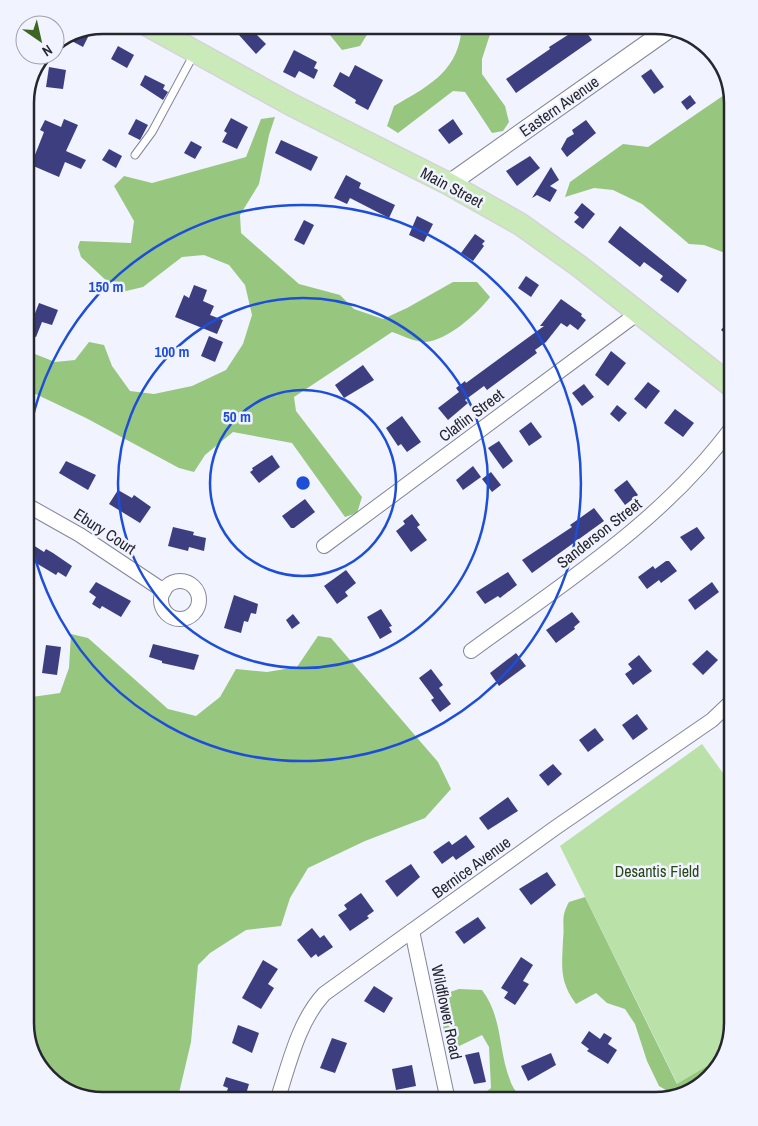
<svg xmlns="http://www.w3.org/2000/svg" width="758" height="1126" viewBox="0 0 758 1126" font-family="'Archivo Narrow',sans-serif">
<rect width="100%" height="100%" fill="#f1f3ff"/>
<path fill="#bae1a7" d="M702,744L733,787V1023L724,1056L678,1085L560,846Z"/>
<g fill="#97c67f">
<path d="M326,25H373L360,46L342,50L326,30Z"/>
<path d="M454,25H493L482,59V74L505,106L509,122L503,131L492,133L465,92L453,91L398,133L387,126L394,106C425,88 456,73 461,34Z"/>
<path d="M730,91L733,103V256L704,245L689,244L642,204L613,190L594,188L565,197L570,182L623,144L648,147Z"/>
<path d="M275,117L269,135L259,184L240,215L241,233L299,284L340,295L354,309L383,319L407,308L453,282H477L490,297C478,313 447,341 425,342C415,342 401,335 392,332L294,397L296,411L362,497L357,513L345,517L292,443L233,432L205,455L194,472L179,468L86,418L25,389V350L55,362L75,360L89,342L104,345L112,366L130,391L154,394L192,386L226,370L243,344L252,315L245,285L229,265L204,255L182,257L143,287L126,291L111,285L81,257L78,247L80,241L131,243L134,221L114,186L124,176L152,183L246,157L261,119Z"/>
<path d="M71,634L88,638L168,709L196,716L220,697L236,669L267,672L297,667L318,636L331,638L438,762L451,789L425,818L365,841L308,868L290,898L281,926L246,930L210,953L198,965L191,1042L179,1093L184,1101C95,1101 25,1112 25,997C25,971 23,946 29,921L25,915V698L60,693L69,668Z"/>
<path d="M585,897L677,1084L724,1056L722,1062L694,1091L676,1096L659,1086L647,1061L635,1024L625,1009L607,1003L596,993L576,1004C559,981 562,967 563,940C565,923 560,918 569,902Z"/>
<path d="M459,989L482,990C503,1018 498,1050 510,1080C512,1087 518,1094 522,1101H475L491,1088L489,1047L482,1035L449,1051L439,1010L441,995Z"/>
</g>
<g fill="#3d3e80">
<path d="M230,25H247L266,44L256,54Z"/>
<path d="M582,26L592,40L516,93L506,79L550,49L549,47Z"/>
<path d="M92,29L83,47L68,39L76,36Z"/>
<path d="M118,46L134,55L127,68L111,59Z"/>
<path d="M294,50L317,62L314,68L318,70L314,79L299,71L295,78L283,72Z"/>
<path d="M355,65L383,80L368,110L355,103L356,100L333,86L340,72L349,77Z"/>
<path d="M49,67L66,70L63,89L46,87Z"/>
<path d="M651,69L664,87L654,94L641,76Z"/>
<path d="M145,75L165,85L163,89L168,92L163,100L140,85Z"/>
<path d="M690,95L696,103L687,110L681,102Z"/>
<path d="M231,118L248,127L237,149L222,142L227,133L224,131Z"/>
<path d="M64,119L78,125L66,151L86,160L81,169L65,162L59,177L31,165L44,132L40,130L45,120L61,127Z"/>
<path d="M136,119L148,125L140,140L128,134Z"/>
<path d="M453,119L463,134L449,144L438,130Z"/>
<path d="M586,120L596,133L567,157L561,149L567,138L574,134L572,130Z"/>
<path d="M281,140L318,157L311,171L275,153Z"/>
<path d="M191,141L202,147L195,159L184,153Z"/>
<path d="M109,149L122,156L116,168L102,160Z"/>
<path d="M530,156L540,168L517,186L506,171Z"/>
<path d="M551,167L559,180L550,186L557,190L550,202L537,195L532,198Z"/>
<path d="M346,175L361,183L359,188L395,205L389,218L350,198L347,204L334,198Z"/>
<path d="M582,203L595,214L583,229L574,222L579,217L574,213Z"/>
<path d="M417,216L433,224L424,242L409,235Z"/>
<path d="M304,220L314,225L304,245L294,240Z"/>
<path d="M620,226L687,280L678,293L660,280L663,276L644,262L640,267L608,242Z"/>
<path d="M475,234L485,241L482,244L484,246L473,261L461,253Z"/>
<path d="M526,276L539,285L531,297L518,288Z"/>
<path d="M194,285L207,290L203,301L214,306L210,315L223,320L217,334L175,317L184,295L189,298Z"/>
<path d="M561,299L582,314L581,316L586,320L578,330L570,324L567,327L561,323L546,342L535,350L537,353L487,390L484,386L465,400L468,403L448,420L438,408L459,392L456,388L465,381L466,383L544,326H540Z"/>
<path d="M39,303L58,310L52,325L42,322L36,337L27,334Z"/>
<path d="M733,316V340L721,330Z"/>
<path d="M209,336L223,342L215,362L201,356Z"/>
<path d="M611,351L626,363L608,386L595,375Z"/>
<path d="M363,365L374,380L344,398L335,385Z"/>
<path d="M648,382L660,391L646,409L634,399Z"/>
<path d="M584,384L594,397L582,406L572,393Z"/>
<path d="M617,405L627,413L619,422L610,414Z"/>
<path d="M675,409L694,423L683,437L664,423Z"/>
<path d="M402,416L421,442L407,452L401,444L398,446L386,428Z"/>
<path d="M531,422L542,437L529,446L519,431Z"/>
<path d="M499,441L513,461L503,469L488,448Z"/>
<path d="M272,455L280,467L259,483L250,472L253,470L252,468Z"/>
<path d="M66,461L96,475L88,490L59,473Z"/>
<path d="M473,466L481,477L463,490L456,480Z"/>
<path d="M491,472L501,485L492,492L482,479Z"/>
<path d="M627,480L638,495L625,505L614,490Z"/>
<path d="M118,490L132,498L134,495L151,507L140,523L109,504Z"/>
<path d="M305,499L315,512L294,528H291L282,516Z"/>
<path d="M594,508L604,521L532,573L522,560L572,527L570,525Z"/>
<path d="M412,514L420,525L417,527L427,540L411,552L396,531L405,524L403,521Z"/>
<path d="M173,527L194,532L193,535L206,538L204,551L189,547L188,551L168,546Z"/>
<path d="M697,527L705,538L691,551L680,537Z"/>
<path d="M33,545L44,552L46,549L53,553L72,566L66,577L58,572L56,575L26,557Z"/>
<path d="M666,561H669L677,571L661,583L659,580L647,589L638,577L653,566L655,569Z"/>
<path d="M346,570L356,583L345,592L348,596L337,604L324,586Z"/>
<path d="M508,572L517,585L500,598L498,596L485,604L476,592Z"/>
<path d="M96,582L131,601L121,617L102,606L100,609L92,604L96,597L89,592Z"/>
<path d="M712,582L719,592L695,610L688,600Z"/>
<path d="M234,595L258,604L256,614L251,613L248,622L244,621L241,633L224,628Z"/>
<path d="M381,609L392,626L389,627L392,632L380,639L367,617Z"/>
<path d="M572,612L580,622L574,627L575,629L556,643L546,630Z"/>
<path d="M293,614L300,623L292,629L286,620Z"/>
<path d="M153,644L199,655L194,670L162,663V661L149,657Z"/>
<path d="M46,645L61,647L57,675L42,673Z"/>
<path d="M707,650L718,660L703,675L692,664Z"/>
<path d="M516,653L526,666L499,686L490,673Z"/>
<path d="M639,655L652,671L633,685L625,674L632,669L628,664Z"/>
<path d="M431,669L443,685L439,688L451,704L440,712L431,700L434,698L419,678Z"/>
<path d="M637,714L648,729L633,740L622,725Z"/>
<path d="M595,728L604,740L588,752L579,740Z"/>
<path d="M553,764L562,774L548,786L539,775Z"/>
<path d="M508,797L518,811L488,830L479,818Z"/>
<path d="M466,835L475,847L456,860L453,856L442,864L433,852L449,841L452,845Z"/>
<path d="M411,864L420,877L397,897L385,881Z"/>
<path d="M547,872L556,885L531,905L519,889Z"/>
<path d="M361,893L374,911L367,916L369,918L350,931L338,915L347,909L344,905Z"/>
<path d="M478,917L486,928L464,944L455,932Z"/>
<path d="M312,928L320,938L324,935L333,947L318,957L316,954L311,958L297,940Z"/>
<path d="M521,957L533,965L523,981L529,984L515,1005L504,998L508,992L501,988Z"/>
<path d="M263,960L278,969L268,984L274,988L261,1009L242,998Z"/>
<path d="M374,986L393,998L384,1013L364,1001Z"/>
<path d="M238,1025L259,1033L252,1053L232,1043Z"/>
<path d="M589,1031L600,1039L604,1033L612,1038L608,1044L617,1050L608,1064L587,1051L589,1049L581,1043Z"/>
<path d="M332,1038L347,1043L335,1073L320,1068Z"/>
<path d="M479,1052L486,1082L474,1084L465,1055Z"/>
<path d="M551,1053L556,1065L528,1081L521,1066Z"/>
<path d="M412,1065L416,1086L396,1090L392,1069Z"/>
<path d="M226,1077L249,1084L244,1101H224L228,1088L223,1086Z"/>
</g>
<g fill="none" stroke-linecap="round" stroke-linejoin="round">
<g stroke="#848698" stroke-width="9">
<path id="service" d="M135,155L152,132L194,54"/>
</g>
<g stroke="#848698" stroke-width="16">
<g id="minor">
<path d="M25,504L80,535L164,591"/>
<path d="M324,546L638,313"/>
<circle cx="180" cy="600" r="19"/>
<path d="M471,651C564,583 664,520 733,426"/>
<path d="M412,931L448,1101"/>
<path d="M277,1101C289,1065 298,1022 324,994L555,828L712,720L733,700"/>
</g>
</g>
<g stroke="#848698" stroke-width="20">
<path id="tertiary" d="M449,184L670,28"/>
</g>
<g stroke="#d4d4d5" stroke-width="24">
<path id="primary" d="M147,25L290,104L449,184L520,224L579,266L733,387"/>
</g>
<use href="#service" stroke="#fff" stroke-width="7"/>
<use href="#minor" stroke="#fff" stroke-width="14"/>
<use href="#tertiary" stroke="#fff" stroke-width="18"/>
<use href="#primary" stroke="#caebb9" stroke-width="21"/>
</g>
<g fill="none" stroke="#1d4ed8" stroke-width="2.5">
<circle cx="303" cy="483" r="93"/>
<circle cx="303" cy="483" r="185"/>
<path d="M25 476A278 278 0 1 1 25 490"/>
</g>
<g text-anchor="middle" stroke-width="5" stroke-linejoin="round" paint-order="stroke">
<g font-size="16" fill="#26272e" stroke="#f1f3ff">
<text transform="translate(559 106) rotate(-35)" y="6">Eastern Avenue</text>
<text transform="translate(452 187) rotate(28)" y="6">Main Street</text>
<text transform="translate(471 415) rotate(-37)" y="6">Claflin Street</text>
<text transform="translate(105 531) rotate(33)" y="6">Ebury Court</text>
<text transform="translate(599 533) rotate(-38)" y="6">Sanderson Street</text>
<text transform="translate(471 867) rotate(-36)" y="6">Bernice Avenue</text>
<text transform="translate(447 1012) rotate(78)" y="6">Wildflower Road</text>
</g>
<g font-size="16" fill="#284716" stroke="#f1f3ff">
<text x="657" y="877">Desantis Field</text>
</g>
</g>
<path d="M0 0H758V1126H0ZM103 34H655A69 69 0 0 1 724 103V1023A69 69 0 0 1 655 1092H103A69 69 0 0 1 34 1023V103A69 69 0 0 1 103 34Z" fill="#f1f3ff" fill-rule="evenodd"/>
<path fill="none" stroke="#26272e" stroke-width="2.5" d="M103 34H655A69 69 0 0 1 724 103V1023A69 69 0 0 1 655 1092H103A69 69 0 0 1 34 1023V103A69 69 0 0 1 103 34Z"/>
<circle cx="303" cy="483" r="8" fill="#1d4ed8" stroke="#f1f3ff" stroke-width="2.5"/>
<g font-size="15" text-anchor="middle" font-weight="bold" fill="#1d4ed8" stroke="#f1f3ff" stroke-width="5" stroke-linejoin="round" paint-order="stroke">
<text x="106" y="292">150 m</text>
<text x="172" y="357">100 m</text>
<text x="237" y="422">50 m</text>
</g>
<g transform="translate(40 40) rotate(146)"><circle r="24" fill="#f1f3ff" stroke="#a0a1ab"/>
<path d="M0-4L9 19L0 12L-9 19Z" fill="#3c6622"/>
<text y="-8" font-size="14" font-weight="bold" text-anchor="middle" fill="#26272e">N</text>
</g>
</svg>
